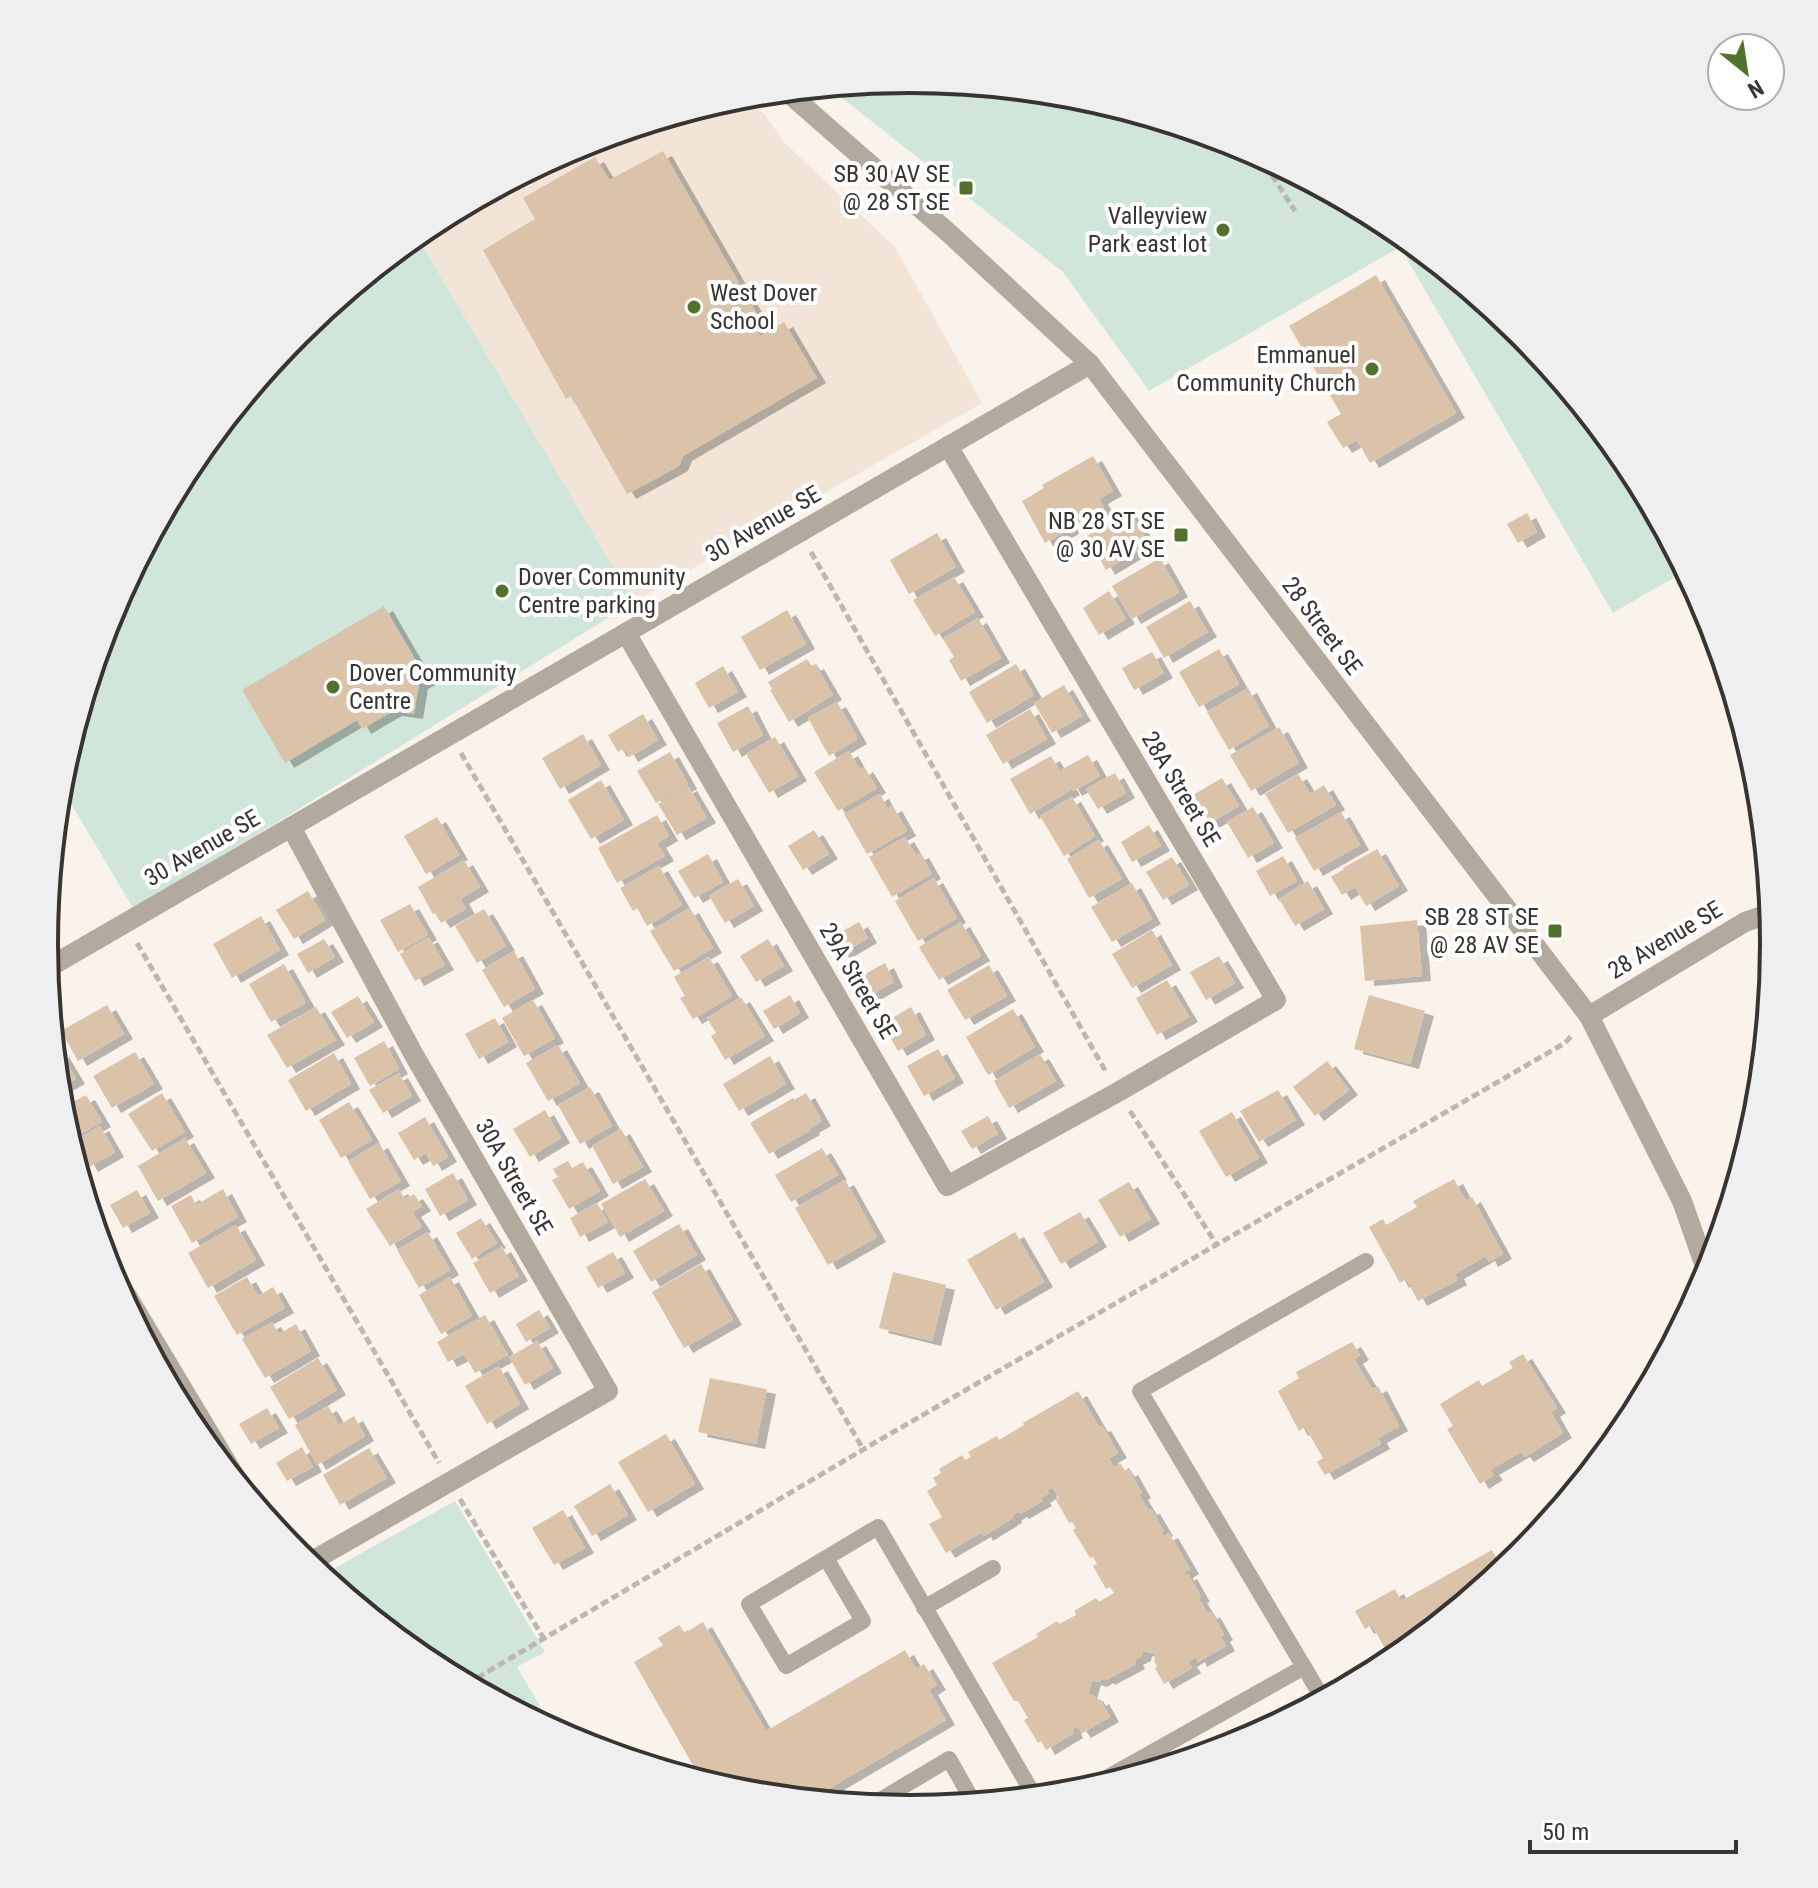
<svg xmlns="http://www.w3.org/2000/svg" width="1818" height="1888" viewBox="0 0 1818 1888" font-family="'Roboto Condensed',sans-serif">
<defs>
<filter id="shadow"><feDropShadow dx="9" dy="5" stdDeviation="0" flood-color="#0004"/></filter>
</defs>
<rect width="100%" height="100%" fill="#faf3eb"/>
<path fill="#f2e5d8" d="M750,95L785,143L895,247L982,403L634,602L416,235L429,225L578,145L741,96Z"/>
<g fill="#d1e6db">
<path d="M909,79L1078,96L1240,145L1390,225L1521,333L1628,464L1685,571L1613,613L1400,247L1149,391L1063,272L828,87Z"/>
<path d="M416,235L634,602L268,828L133,908L60,785L61,775L110,613L190,463L298,332Z"/>
<path d="M455,1501L545,1652L517,1667L554,1730L428,1663L322,1575Z"/>
</g>
<g fill="#dac3a9" filter="url(#shadow)">
<path d="M663,151L762,323L755,327L760,336L784,322L817,378L683,456L679,466L627,494L571,396L566,399L483,250L535,219L523,198L595,157L609,180Z"/>
<path d="M1376,275L1456,413L1370,463L1357,440L1343,448L1327,422L1341,414L1289,326Z"/>
<path d="M1093,456L1113,491L1099,499L1104,508L1079,523L1072,514L1066,517L1070,529L1045,543L1022,501L1044,488L1042,485Z"/>
<path d="M1128,509L1149,544L1106,570L1087,536Z"/>
<path d="M1527,513L1537,532L1518,543L1507,524Z"/>
<path d="M937,533L956,567L909,594L890,560Z"/>
<path d="M1160,558L1179,592L1132,619L1112,586Z"/>
<path d="M954,577L975,612L935,636L913,600Z"/>
<path d="M1109,591L1126,619L1099,635L1083,608Z"/>
<path d="M1190,601L1208,632L1164,658L1146,627Z"/>
<path d="M384,606L427,680L419,684L414,714L393,711L362,729L357,720L285,763L242,690Z"/>
<path d="M787,610L806,644L760,670L741,637Z"/>
<path d="M978,618L1001,658L961,681L949,660L954,657L943,639Z"/>
<path d="M1219,649L1239,684L1199,707L1179,672Z"/>
<path d="M1152,652L1164,673L1134,690L1122,668Z"/>
<path d="M807,659L812,666L815,664L833,695L789,722L770,690L772,689L768,682Z"/>
<path d="M1016,664L1034,695L987,723L969,692Z"/>
<path d="M723,666L738,692L709,708L695,683Z"/>
<path d="M1064,685L1082,716L1052,733L1034,703Z"/>
<path d="M1248,688L1269,726L1229,750L1207,712Z"/>
<path d="M837,702L858,739L829,756L808,718Z"/>
<path d="M748,706L763,735L733,752L717,723Z"/>
<path d="M1030,709L1047,739L1003,764L986,735Z"/>
<path d="M643,714L658,740L629,757L624,748L618,752L608,735Z"/>
<path d="M1279,727L1299,763L1251,791L1230,755Z"/>
<path d="M583,734L601,765L560,789L542,758Z"/>
<path d="M775,737L798,776L769,793L746,754Z"/>
<path d="M849,751L860,770L864,767L877,788L838,811L814,772Z"/>
<path d="M670,752L688,784L656,803L637,771Z"/>
<path d="M1088,755L1100,776L1073,791L1061,770Z"/>
<path d="M1051,756L1071,790L1030,814L1010,779Z"/>
<path d="M1115,773L1126,793L1098,809L1086,789Z"/>
<path d="M1298,774L1310,794L1324,785L1336,805L1288,833L1265,794Z"/>
<path d="M1222,778L1239,806L1210,823L1193,795Z"/>
<path d="M601,780L624,820L591,839L568,800Z"/>
<path d="M688,786L707,818L677,835L658,804Z"/>
<path d="M880,794L888,809L893,806L907,831L867,854L844,814Z"/>
<path d="M1072,797L1095,836L1064,856L1040,816Z"/>
<path d="M1253,807L1274,843L1248,858L1227,822Z"/>
<path d="M1341,812L1360,845L1314,871L1295,838Z"/>
<path d="M657,815L669,836L657,843L665,856L617,883L598,848Z"/>
<path d="M437,817L459,855L426,874L404,836Z"/>
<path d="M1149,825L1161,846L1132,862L1121,842Z"/>
<path d="M814,830L829,854L803,870L788,846Z"/>
<path d="M905,837L916,855L920,853L932,874L892,897L869,857Z"/>
<path d="M1099,840L1122,879L1089,898L1067,859Z"/>
<path d="M1377,849L1399,886L1366,906L1355,887L1342,895L1331,877L1344,869L1343,868Z"/>
<path d="M708,854L723,882L694,898L678,871Z"/>
<path d="M1283,856L1297,881L1270,896L1256,871Z"/>
<path d="M1172,857L1189,885L1163,900L1146,872Z"/>
<path d="M464,860L480,887L460,899L466,909L441,923L435,913L433,914L418,887Z"/>
<path d="M659,866L682,905L647,926L637,908L633,911L620,888Z"/>
<path d="M934,878L957,918L918,941L895,901Z"/>
<path d="M738,879L754,906L725,923L709,896Z"/>
<path d="M1308,881L1324,909L1295,926L1279,899Z"/>
<path d="M1132,883L1152,919L1112,942L1091,907Z"/>
<path d="M308,891L325,920L294,939L276,910Z"/>
<path d="M410,904L428,935L398,952L380,920Z"/>
<path d="M690,908L713,948L674,971L650,931Z"/>
<path d="M484,909L506,946L477,963L455,926Z"/>
<path d="M261,916L280,950L232,978L213,944Z"/>
<path d="M1417,920L1422,976L1365,981L1360,926Z"/>
<path d="M859,922L868,938L841,954L831,938Z"/>
<path d="M961,922L981,956L939,980L919,947Z"/>
<path d="M1152,930L1172,965L1132,988L1112,954Z"/>
<path d="M429,937L445,965L415,981L400,954Z"/>
<path d="M324,939L335,957L308,973L297,954Z"/>
<path d="M768,939L784,966L756,982L740,956Z"/>
<path d="M514,951L535,989L504,1007L482,970Z"/>
<path d="M1219,956L1235,983L1206,1000L1190,972Z"/>
<path d="M709,957L732,996L693,1019L680,998L685,996L674,977Z"/>
<path d="M885,963L894,982L866,998L856,979Z"/>
<path d="M284,964L306,1003L271,1022L249,984Z"/>
<path d="M989,965L1007,996L965,1020L947,990Z"/>
<path d="M1167,980L1189,1017L1157,1035L1136,998Z"/>
<path d="M790,995L800,1013L774,1029L763,1011Z"/>
<path d="M1369,995L1425,1011L1410,1064L1354,1049Z"/>
<path d="M358,996L374,1022L347,1038L331,1012Z"/>
<path d="M741,997L765,1036L725,1060L711,1036L716,1033L707,1018Z"/>
<path d="M533,1000L555,1038L524,1056L502,1018Z"/>
<path d="M107,1005L124,1034L78,1061L61,1031Z"/>
<path d="M316,1007L336,1040L287,1068L267,1035Z"/>
<path d="M911,1007L926,1035L898,1051L882,1024Z"/>
<path d="M1013,1009L1035,1047L988,1075L966,1037Z"/>
<path d="M495,1018L508,1042L479,1059L465,1034Z"/>
<path d="M384,1041L399,1069L370,1086L354,1058Z"/>
<path d="M558,1045L580,1083L548,1101L526,1063Z"/>
<path d="M938,1049L955,1078L924,1096L907,1066Z"/>
<path d="M60,1052L76,1079L58,1089L55,1055Z"/>
<path d="M135,1052L154,1084L112,1108L93,1076Z"/>
<path d="M334,1053L351,1084L306,1111L288,1080Z"/>
<path d="M1040,1054L1056,1081L1009,1108L994,1081Z"/>
<path d="M770,1056L786,1084L739,1111L723,1084Z"/>
<path d="M1327,1061L1349,1090L1315,1116L1293,1087Z"/>
<path d="M399,1073L412,1096L383,1113L369,1090Z"/>
<path d="M590,1087L612,1126L580,1144L558,1105Z"/>
<path d="M1278,1090L1296,1120L1259,1142L1240,1111Z"/>
<path d="M162,1093L185,1132L152,1151L128,1114Z"/>
<path d="M806,1093L822,1121L810,1128L811,1130L769,1154L750,1123L793,1098L794,1100Z"/>
<path d="M86,1095L102,1122L73,1138L64,1123L60,1109Z"/>
<path d="M349,1102L372,1140L341,1158L319,1120Z"/>
<path d="M545,1110L561,1138L530,1157L513,1129Z"/>
<path d="M1232,1112L1259,1158L1226,1177L1199,1131Z"/>
<path d="M988,1116L998,1134L972,1149L961,1131Z"/>
<path d="M425,1117L448,1157L433,1166L426,1153L414,1160L398,1133Z"/>
<path d="M100,1126L115,1152L89,1167L74,1141Z"/>
<path d="M621,1129L643,1167L613,1184L592,1146Z"/>
<path d="M185,1138L206,1173L158,1201L138,1166Z"/>
<path d="M379,1143L401,1181L370,1199L348,1161Z"/>
<path d="M822,1148L838,1175L791,1202L775,1175Z"/>
<path d="M568,1161L572,1168L583,1162L600,1191L569,1209L552,1180L558,1177L553,1169Z"/>
<path d="M453,1173L468,1200L440,1216L425,1189Z"/>
<path d="M645,1179L664,1211L620,1237L601,1204Z"/>
<path d="M1454,1179L1466,1201L1472,1197L1503,1254L1489,1262L1486,1256L1455,1274L1458,1280L1418,1301L1406,1279L1400,1283L1369,1227L1383,1219L1386,1225L1417,1207L1413,1201Z"/>
<path d="M845,1180L877,1237L828,1265L795,1208Z"/>
<path d="M1129,1182L1151,1219L1120,1237L1098,1200Z"/>
<path d="M223,1189L238,1217L192,1243L171,1206L191,1195L196,1205Z"/>
<path d="M399,1189L405,1199L414,1194L422,1206L412,1212L422,1227L390,1246L366,1209Z"/>
<path d="M137,1190L150,1213L123,1228L110,1205Z"/>
<path d="M597,1203L608,1222L580,1237L570,1218Z"/>
<path d="M1080,1212L1098,1242L1061,1264L1043,1233Z"/>
<path d="M481,1218L497,1243L472,1259L456,1233Z"/>
<path d="M679,1224L697,1255L651,1282L633,1251Z"/>
<path d="M236,1225L256,1260L208,1288L188,1253Z"/>
<path d="M428,1232L450,1270L419,1288L397,1250Z"/>
<path d="M1015,1232L1044,1282L996,1310L967,1260Z"/>
<path d="M502,1247L519,1276L490,1293L473,1263Z"/>
<path d="M613,1252L625,1273L598,1288L586,1267Z"/>
<path d="M701,1264L733,1320L684,1348L652,1292Z"/>
<path d="M893,1272L946,1285L932,1341L879,1328Z"/>
<path d="M247,1277L258,1296L273,1287L285,1308L237,1335L214,1296Z"/>
<path d="M450,1277L472,1316L441,1334L419,1295Z"/>
<path d="M539,1310L550,1328L526,1342L516,1324Z"/>
<path d="M485,1315L508,1355L475,1373L464,1354L448,1362L437,1342Z"/>
<path d="M272,1322L279,1334L296,1324L311,1351L265,1378L242,1339Z"/>
<path d="M537,1341L553,1368L525,1385L509,1357Z"/>
<path d="M1352,1342L1360,1355L1354,1359L1372,1389L1378,1386L1399,1426L1378,1438L1381,1444L1325,1475L1317,1462L1323,1458L1305,1427L1299,1431L1278,1391L1299,1378L1296,1372Z"/>
<path d="M1523,1354L1557,1408L1551,1412L1563,1433L1525,1457L1521,1452L1490,1470L1494,1475L1480,1484L1447,1429L1453,1426L1440,1404L1479,1380L1482,1386L1513,1368L1509,1362Z"/>
<path d="M318,1358L337,1390L289,1419L270,1387Z"/>
<path d="M499,1366L520,1404L487,1424L465,1386Z"/>
<path d="M710,1378L767,1389L756,1444L698,1432Z"/>
<path d="M1078,1391L1099,1427L1102,1426L1118,1453L1109,1458L1114,1467L1120,1463L1126,1472L1129,1470L1142,1493L1139,1495L1148,1510L1151,1509L1164,1531L1161,1533L1163,1536L1169,1533L1190,1569L1184,1573L1185,1576L1188,1574L1201,1597L1198,1598L1208,1614L1211,1612L1224,1635L1221,1637L1226,1646L1198,1662L1196,1657L1188,1662L1192,1668L1164,1684L1155,1668L1157,1666L1154,1661L1156,1654L1143,1651L1142,1656L1134,1660L1136,1664L1106,1680L1105,1678L1098,1682L1092,1680L1088,1694L1094,1696L1097,1701L1100,1699L1110,1717L1082,1733L1077,1726L1072,1729L1074,1733L1046,1750L1041,1741L1038,1743L1024,1720L1028,1718L1018,1701H1014L992,1663L1038,1637L1036,1634L1057,1621L1059,1624L1076,1615L1074,1611L1096,1598L1099,1602L1114,1593L1110,1587L1106,1589L1093,1566L1097,1564L1093,1557L1090,1558L1073,1530L1076,1528L1072,1522L1069,1523L1056,1500L1059,1498L1052,1487L1047,1491L1049,1493L1041,1498L1043,1501L1020,1514L1018,1512L1012,1516L1013,1518L984,1536L982,1532L946,1553L929,1524L942,1517L927,1491L937,1485L933,1478L941,1473L939,1469L962,1455L965,1460L971,1457L968,1452L997,1436L999,1440L1024,1425L1023,1423Z"/>
<path d="M328,1406L339,1425L354,1416L365,1436L317,1465L295,1425Z"/>
<path d="M267,1408L279,1428L251,1444L239,1424Z"/>
<path d="M666,1434L695,1484L648,1512L618,1462Z"/>
<path d="M302,1447L313,1467L287,1481L276,1463Z"/>
<path d="M369,1448L387,1478L340,1505L323,1475Z"/>
<path d="M610,1484L628,1515L592,1536L574,1506Z"/>
<path d="M563,1510L585,1548L554,1565L532,1528Z"/>
<path d="M1556,1512L1520,1556L1392,1661L1372,1625L1365,1629L1355,1611L1395,1589L1401,1601L1492,1550L1497,1559L1530,1540L1525,1530Z"/>
<path d="M703,1622L766,1731L905,1650L916,1669L924,1664L937,1685L929,1690L946,1720L813,1798L814,1800L740,1792L702,1781L634,1662L663,1645L658,1638L679,1625L685,1633Z"/>
</g>
<g fill="none" stroke-linecap="round" stroke-linejoin="round">
<g stroke="#bdb7b1" stroke-width="5" stroke-dasharray="8 4" stroke-linecap="butt">
<path d="M1259,155L1295,211"/>
<path d="M1490,308L1498,314"/>
<path d="M811,552L1106,1072"/>
<path d="M461,753L863,1449"/>
<path d="M137,943L439,1463"/>
<path d="M1130,1111L1217,1245"/>
<path d="M460,1499L544,1639"/>
<path d="M467,1684L876,1442L1565,1043L1573,1034"/>
</g>
<g stroke="#b3aa9e" stroke-width="16">
<path d="M826,1558L863,1621L786,1666L749,1604L878,1527L1035,1797"/>
<path d="M924,1608L993,1568"/>
<path d="M1323,1699L1140,1391L1366,1261"/>
<path d="M1085,1790L1304,1667"/>
<path d="M872,1805L949,1759L974,1803"/>
</g>
<g stroke="#b3aa9e" stroke-width="20">
<path d="M786,91L951,235L1090,364L1589,1016L1682,1201L1708,1275"/>
<path d="M626,633L947,1186L1118,1092L1276,1000L948,446"/>
<path d="M291,827L414,1055L608,1391L307,1564"/>
<path d="M46,969L1090,364"/>
<path d="M1589,1016L1745,922L1771,913"/>
<path d="M106,1261L242,1488"/>
</g>
</g>
<g fill="#50722a" stroke="#fff" stroke-width="3">
<rect x="958" y="180" width="16" height="16" rx="4"/>
<circle cx="1223" cy="230" r="8"/>
<circle cx="694" cy="307" r="8"/>
<circle cx="1372" cy="369" r="8"/>
<rect x="1173" y="527" width="16" height="16" rx="4"/>
<circle cx="502" cy="591" r="8"/>
<circle cx="333" cy="687" r="8"/>
<rect x="1547" y="923" width="16" height="16" rx="4"/>
</g>
<g text-anchor="middle" stroke-width="8" stroke-linejoin="round" paint-order="stroke">
<g font-size="24" fill="#373431" stroke="#fff" text-anchor="end">
<text x="950" y="182">SB 30 AV SE<tspan x="950" dy="28">@ 28 ST SE</tspan></text>
<text x="1207" y="224">Valleyview<tspan x="1207" dy="28">Park east lot</tspan></text>
<text x="710" y="301" text-anchor="start">West Dover<tspan x="710" dy="28">School</tspan></text>
<text x="1356" y="363">Emmanuel<tspan x="1356" dy="28">Community Church</tspan></text>
<text x="1165" y="529">NB 28 ST SE<tspan x="1165" dy="28">@ 30 AV SE</tspan></text>
<text x="518" y="585" text-anchor="start">Dover Community<tspan x="518" dy="28">Centre parking</tspan></text>
<text x="349" y="681" text-anchor="start">Dover Community<tspan x="349" dy="28">Centre</tspan></text>
<text x="1539" y="925">SB 28 ST SE<tspan x="1539" dy="28">@ 28 AV SE</tspan></text>
</g>
<g font-size="24" fill="#373431" stroke="#fff">
<text transform="translate(763 524) rotate(-30)" y="8">30 Avenue SE</text>
<text transform="translate(1322 626) rotate(53)" y="8">28 Street SE</text>
<text transform="translate(1181 789) rotate(59)" y="8">28A Street SE</text>
<text transform="translate(202 848) rotate(-30)" y="8">30 Avenue SE</text>
<text transform="translate(1665 940) rotate(-31)" y="8">28 Avenue SE</text>
<text transform="translate(858 981) rotate(60)" y="8">29A Street SE</text>
<text transform="translate(514 1177) rotate(60)" y="8">30A Street SE</text>
</g>
</g>
<path d="M0 0H1818V1888H0ZM58 944a851 851 0 1 1 1702 0a851 851 0 1 1-1702 0Z" fill="#efefef" fill-rule="evenodd"/>
<path fill="none" stroke="#373431" stroke-width="4" d="M58 944a851 851 0 1 1 1702 0a851 851 0 1 1-1702 0Z"/>
<g transform="translate(1746 72) rotate(150)"><circle r="38" fill="#ffffff" stroke="#afaead" stroke-width="2"/>
<path d="M0-6L14 30L0 20L-14 30Z" fill="#50722a"/>
<text y="-12" font-size="22" font-weight="bold" text-anchor="middle" fill="#373431">N</text>
</g>
<path d="M1530 1840v12h206v-12" fill="none" stroke="#373431" stroke-width="4"/>
<text x="1542" y="1840" font-size="24" fill="#373431" stroke="#ffffff" stroke-width="6" paint-order="stroke">50 m</text>
</svg>
